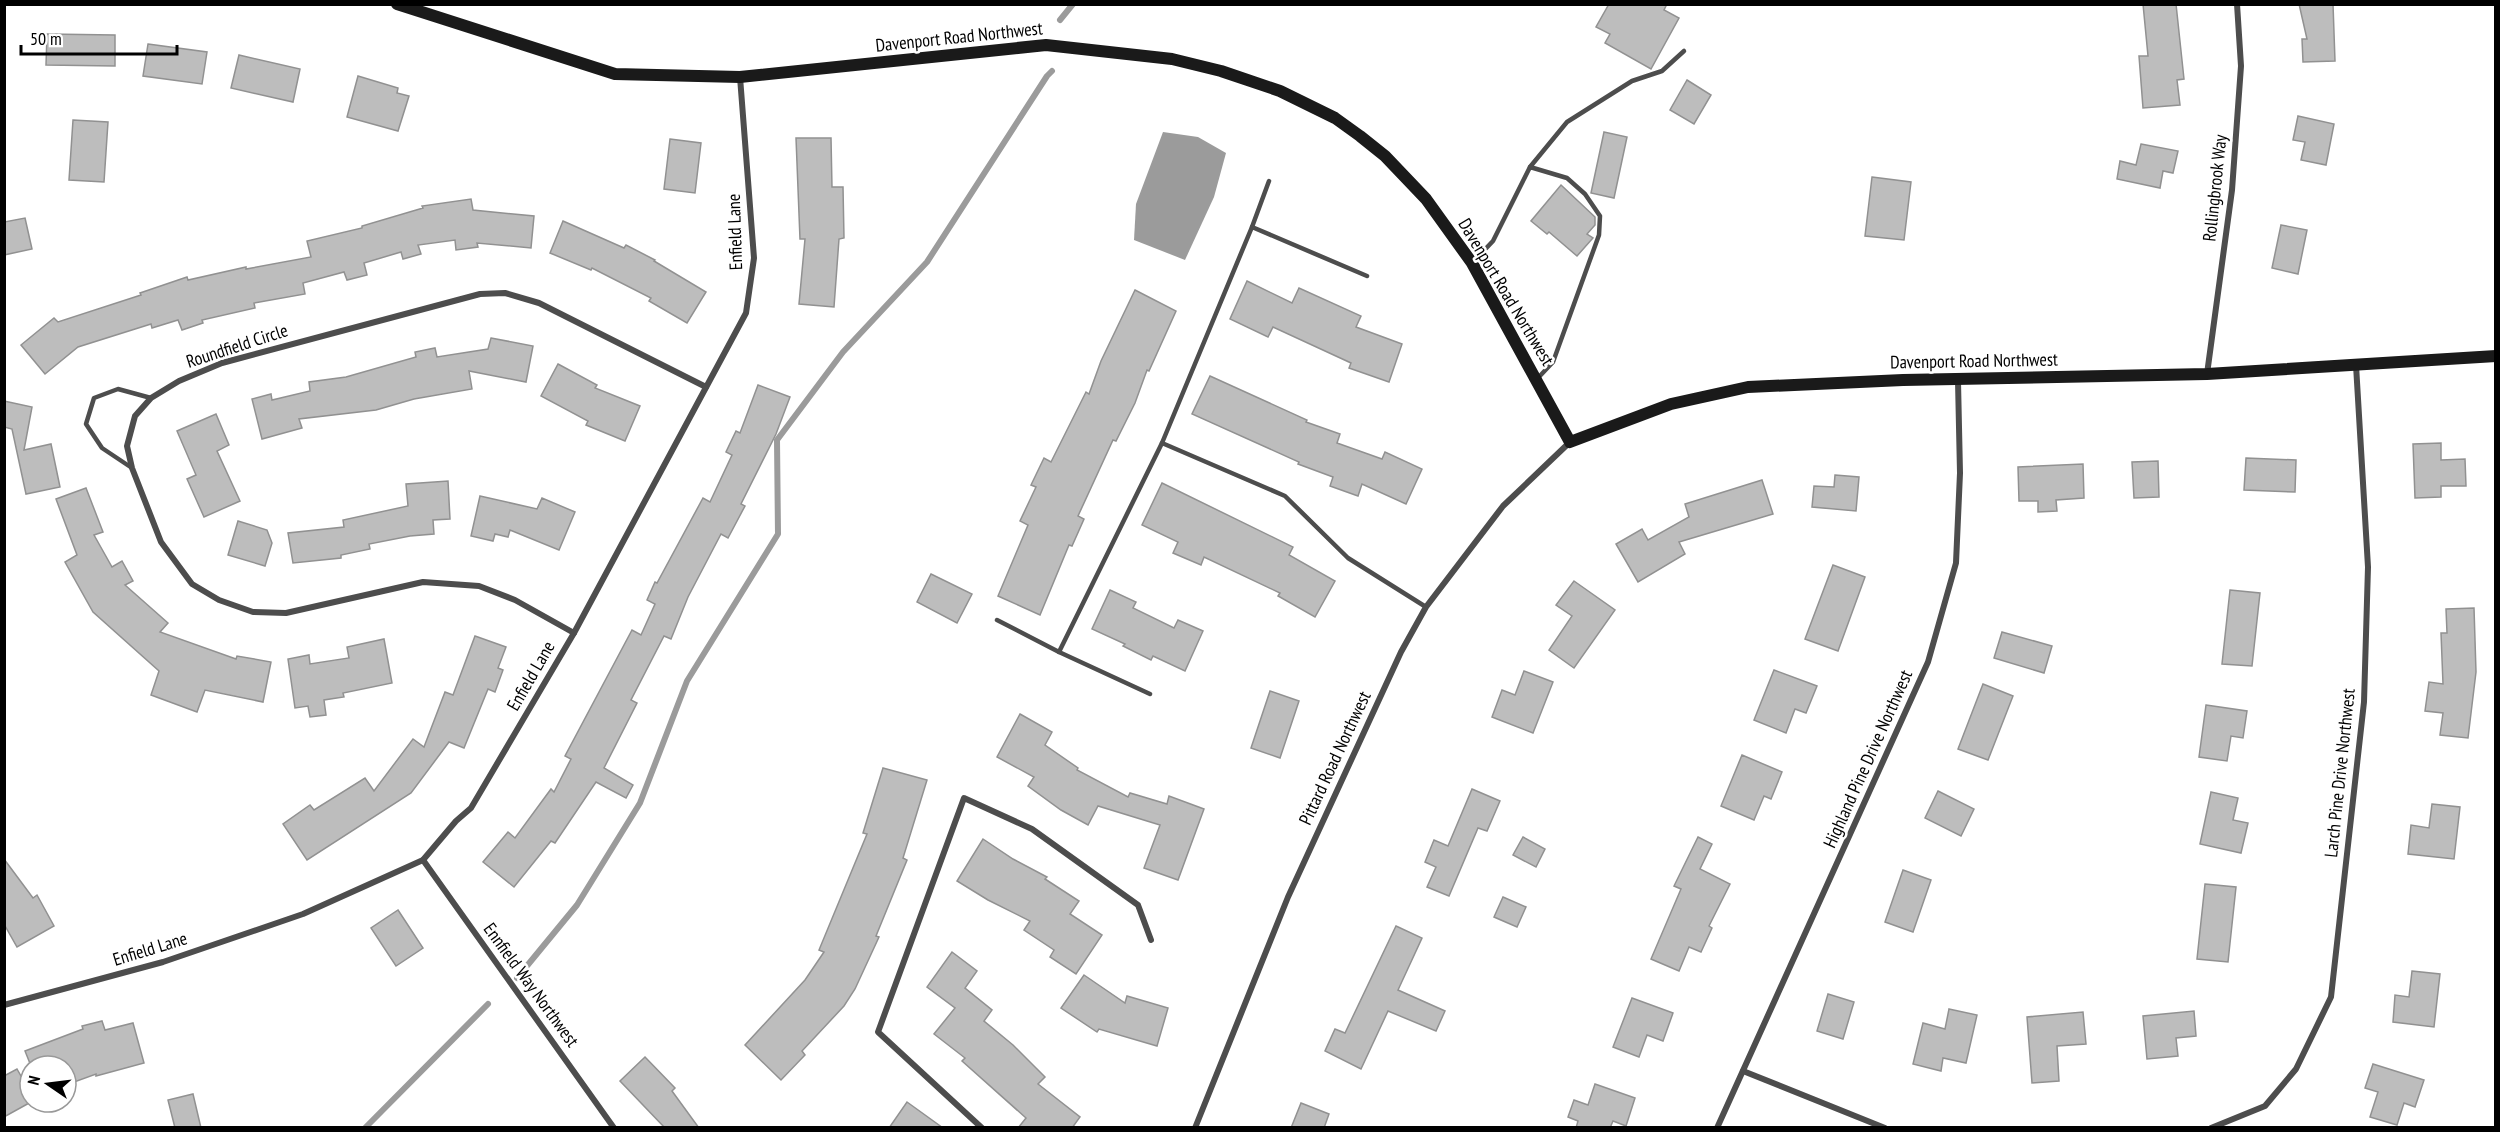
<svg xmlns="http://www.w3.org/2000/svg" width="2500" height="1132" viewBox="0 0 2500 1132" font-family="'PT Sans Narrow',sans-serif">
<rect width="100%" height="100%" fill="#fff"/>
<path fill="#9b9b9b" d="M1163,132L1198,137L1226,153L1214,197L1185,260L1134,240L1136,204Z"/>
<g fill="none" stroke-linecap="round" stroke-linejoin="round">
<g stroke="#9b9b9b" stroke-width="6">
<path d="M1060,20L1073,4"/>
<path d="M517,978L577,905L640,803L687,681L778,534L777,440L843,352L927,262L1047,76L1052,71"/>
<path d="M365,1128L488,1004"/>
</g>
</g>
<g fill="#bdbdbd" stroke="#919191" stroke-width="1.5">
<path d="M1609,4H1667L1664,10L1679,18L1651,69L1605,43L1610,34L1596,27Z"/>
<path d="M2143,4H2176L2184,79L2177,80L2180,105L2143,108L2139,56H2148Z"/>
<path d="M2299,4H2333L2335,61L2303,62L2302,39H2307Z"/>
<path d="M47,34L115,35V66L46,65Z"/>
<path d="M148,44L207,52L202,84L143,76Z"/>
<path d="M239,55L300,69L293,102L231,88Z"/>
<path d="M358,76L398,88L397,93L409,96L398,131L347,117Z"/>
<path d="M1687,80L1711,95L1694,124L1670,110Z"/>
<path d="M2298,116L2334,124L2326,165L2301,160L2305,142L2293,140Z"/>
<path d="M73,120L108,122L104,182L69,180Z"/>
<path d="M1604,132L1627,137L1614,198L1591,193Z"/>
<path d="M796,138H831L832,187H843L844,238L839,239L834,307L799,304L805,239H800Z"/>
<path d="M670,139L701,143L695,193L664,189Z"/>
<path d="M2141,144L2178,151L2173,173L2163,171L2160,188L2117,179L2120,161L2136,165Z"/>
<path d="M1872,177L1911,182L1904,240L1865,236Z"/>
<path d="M1561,185L1595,217V225L1587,234L1593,238L1577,256L1549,232L1547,234L1531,221Z"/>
<path d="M471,199L473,210L534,216L531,248L477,243L478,247L456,250L455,240L418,245L421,254L403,259L401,252L364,263L367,275L347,280L344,272L303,283L305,294L254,303L255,308L202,320L203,323L182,330L178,320L152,328L151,324L78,347L45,374L21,345L54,318L58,322L141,295L140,293L187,277L188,280L246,267V269L311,257L307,241L362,228V226L423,208L422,206Z"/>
<path d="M25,218L32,249L4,255V222Z"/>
<path d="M563,221L624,248L626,245L655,260L654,261L706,292L687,323L649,301L651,298L592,268L591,270L550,253Z"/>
<path d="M2281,225L2307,230L2298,274L2272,268Z"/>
<path d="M1247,281L1292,303L1299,288L1361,316L1356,327L1402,344L1389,382L1349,368L1351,363L1273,327L1268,337L1230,319Z"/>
<path d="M1135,290L1176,311L1149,371L1147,370L1135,403L1116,441L1113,440L1078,516L1084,519L1072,546L1069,545L1040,615L998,596L1028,525L1020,521L1036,487L1031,485L1044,458L1051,462L1086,392L1089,394L1101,361Z"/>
<path d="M491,338L533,346L526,382L469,371L472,389L414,399L376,410L299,419L302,428L262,439L252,399L271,394L272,400L310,391L309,382L346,377L416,357L415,352L435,348L437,357L488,349Z"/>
<path d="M558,364L597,385L595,388L640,406L625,441L586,425L588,421L541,396Z"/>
<path d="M1210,376L1307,420L1306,422L1340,434L1337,443L1382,459L1385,452L1422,469L1406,504L1362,484L1358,496L1330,486L1333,477L1298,464L1299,462L1192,414Z"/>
<path d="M758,385L790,397L776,434L741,504L745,506L728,538L721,534L688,597L671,639L664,636L631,700L637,703L604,768L633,785L626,798L596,782L555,843L551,841L514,887L483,862L508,832L515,838L551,789L554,792L571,759L565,756L632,630L641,635L655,604L647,600L655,582L657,583L703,498L710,502L732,455L726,452L736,431L740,433Z"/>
<path d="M4,401L32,407L24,450L51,444L60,487L26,494L12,429L4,427Z"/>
<path d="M216,414L229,445L217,451L240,501L204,517L187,479L196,475L177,431Z"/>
<path d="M2441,443V460L2465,459L2466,486H2441V497L2415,498L2413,444Z"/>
<path d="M2246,458L2296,460L2295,492L2244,490Z"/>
<path d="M2158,461L2159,497L2134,498L2132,462Z"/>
<path d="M2083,464L2084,498L2056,500L2057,511L2038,512V501H2019L2018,467Z"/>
<path d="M1835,475L1859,477L1856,511L1812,507L1814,486L1834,487Z"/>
<path d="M1762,480L1773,514L1679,542L1685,554L1638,582L1616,544L1642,529L1648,540L1689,517L1685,504Z"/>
<path d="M448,481L450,519L433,520L434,534L410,536L369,544L370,549L341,555V558L293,563L288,533L344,527L343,520L408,506L406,484Z"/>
<path d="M1162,483L1293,547L1289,555L1335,581L1315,617L1278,596L1280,593L1204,557L1201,565L1173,553L1178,542L1142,525Z"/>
<path d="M86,488L103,532L94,535L112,567L122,561L133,581L125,585L168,623L160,632L236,659L237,656L271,662L263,702L205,690L197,712L151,695L159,671L93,612L65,562L77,555L56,499Z"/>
<path d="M480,496L537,509L542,498L575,512L559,550L510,530L508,537L495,534L493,541L471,536Z"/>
<path d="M238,521L267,530L272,543L265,566L228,555Z"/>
<path d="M1833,565L1865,577L1838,651L1805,639Z"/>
<path d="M931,574L972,594L957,623L917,602Z"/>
<path d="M1574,581L1615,610L1574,668L1549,650L1572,616L1556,605Z"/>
<path d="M1110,590L1136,602L1133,608L1174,628L1178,620L1203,631L1185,671L1153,656L1151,660L1123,646L1125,644L1092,629Z"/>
<path d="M2230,590L2260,593L2252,666L2222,664Z"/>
<path d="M2474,608L2476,672L2468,738L2440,735L2443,713L2425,711L2429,682L2443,684L2441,633H2447L2446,609Z"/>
<path d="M2002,632L2052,646L2044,673L1994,658Z"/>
<path d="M475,636L506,647L498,668L503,670L495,692L488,689L464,748L449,742L411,793L307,860L283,824L310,805L314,810L365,778L374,791L413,739L424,747L445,692L453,695Z"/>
<path d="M384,639L392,683L343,693L344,697L324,700L326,715L310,717L308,706L295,708L288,659L309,655L310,664L349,658L347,647Z"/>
<path d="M1774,670L1817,686L1806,713L1795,709L1786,733L1754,720Z"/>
<path d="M1524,671L1553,682L1533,733L1492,717L1502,690L1515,695Z"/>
<path d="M1983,684L2013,696L1988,760L1958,749Z"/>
<path d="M1270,691L1299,701L1280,758L1251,748Z"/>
<path d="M2206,705L2247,711L2243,738L2231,736L2227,761L2199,757Z"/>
<path d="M1020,714L1052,732L1045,745L1078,768L1077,770L1128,797L1130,793L1167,804L1169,796L1204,809L1178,880L1144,868L1160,825L1098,806L1088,825L1061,810L1028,786L1034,777L997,757Z"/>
<path d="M1742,755L1782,772L1771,799L1764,796L1754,820L1721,806Z"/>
<path d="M883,768L927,780L903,858L907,860L876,936L879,937L855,989L844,1006L802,1051L805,1055L781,1080L745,1045L805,980L824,952L819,950L867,834L863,833Z"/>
<path d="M1472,789L1500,801L1487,831L1478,828L1449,896L1427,887L1436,867L1425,862L1434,840L1448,846Z"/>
<path d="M1938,791L1974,809L1961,836L1925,818Z"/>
<path d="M2211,792L2238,798L2233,820L2248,823L2241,853L2200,844Z"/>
<path d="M2432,804L2460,807L2454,859L2408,854L2411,825L2429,828Z"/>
<path d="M1523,837L1545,849L1536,867L1513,855Z"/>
<path d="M1698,837L1712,844L1700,869L1730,884L1709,926L1712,928L1701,952L1689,947L1679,971L1651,959L1681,889L1674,886Z"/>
<path d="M983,839L1013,859L1047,877L1045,879L1079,901L1070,914L1102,935L1076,974L1050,957L1054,950L1024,930L1030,921L988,900L957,881Z"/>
<path d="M4,859L33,898L37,895L54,926L17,947L4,924Z"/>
<path d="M1903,870L1931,880L1913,932L1885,922Z"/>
<path d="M2205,884L2236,887L2228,962L2197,959Z"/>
<path d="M1503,897L1526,907L1517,927L1494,917Z"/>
<path d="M398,910L423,948L396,966L371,928Z"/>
<path d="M1396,926L1422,938L1398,990L1445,1011L1436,1031L1388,1011L1361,1069L1325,1051L1335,1029L1345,1033Z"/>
<path d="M952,952L977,971L965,988L992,1010L984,1021L1013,1045L1045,1077L1038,1084L1080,1117L1072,1128H1018L1026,1118L962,1061L965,1058L934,1034L955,1008L927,987Z"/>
<path d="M2412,971L2440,974L2434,1027L2393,1022L2395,995L2409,997Z"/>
<path d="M1084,975L1125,1003L1127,996L1168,1008L1157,1046L1099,1029L1097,1032L1061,1008Z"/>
<path d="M1828,994L1854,1002L1843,1039L1817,1031Z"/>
<path d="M1632,998L1673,1013L1663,1041L1647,1035L1639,1057L1613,1047Z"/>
<path d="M1949,1009L1977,1015L1966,1063L1943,1058L1941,1071L1913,1064L1923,1023L1945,1029Z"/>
<path d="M2194,1011L2196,1036L2176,1038L2178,1056L2147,1059L2143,1016Z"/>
<path d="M2083,1012L2086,1044L2057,1046L2059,1081L2032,1083L2027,1017Z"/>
<path d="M102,1021L105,1030L133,1023L144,1063L96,1076V1074L66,1085V1066H31L25,1051L83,1029L82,1026Z"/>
<path d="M645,1057L675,1088L672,1091L699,1128H665L620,1081Z"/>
<path d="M2373,1064L2424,1080L2415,1107L2404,1103L2397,1125L2370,1117L2378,1092L2365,1088Z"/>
<path d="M17,1069L30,1092L31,1102L4,1117V1076Z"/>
<path d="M1595,1084L1635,1098L1626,1126L1613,1121L1610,1128H1576L1578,1121L1568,1117L1574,1100L1588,1105Z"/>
<path d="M193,1094L201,1128H175L168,1100Z"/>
<path d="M907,1102L943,1128H889Z"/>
<path d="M1301,1103L1329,1114L1324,1128H1291Z"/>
</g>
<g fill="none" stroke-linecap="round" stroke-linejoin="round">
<g stroke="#4d4d4d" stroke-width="4.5">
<path d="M1530,167L1567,122L1632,81L1662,71L1684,51"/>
<path d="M1252,227L1269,181"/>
<path d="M1473,262L1493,241L1530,167L1567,178L1585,194L1600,216L1599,235L1553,362L1537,379"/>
<path d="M1367,276L1252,227L1162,443L1285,496L1348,558L1426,607"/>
<path d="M132,468L102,448L86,424L94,398L118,389L151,398"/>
<path d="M997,620L1059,652L1150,694"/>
<path d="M1059,652L1162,443"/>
</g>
<g stroke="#4d4d4d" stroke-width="6">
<path d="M2207,374L2232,190L2241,66L2237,4"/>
<path d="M574,633L515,600L479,586L423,582L286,613L253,612L219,600L192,584L161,542L132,468L127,446L135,416L151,398L179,381L222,363L480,294L505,293L539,303L706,387"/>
<path d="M423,860L614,1128"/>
<path d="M4,1005L163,962L303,914L423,860L456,821L471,808L574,633L746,313L754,258L740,77"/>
<path d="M1743,1071L1885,1128"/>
<path d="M982,1128L878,1032L964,798L1032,829L1138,905L1151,940"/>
<path d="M1195,1128L1288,897L1401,652L1426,607L1503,506L1570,442"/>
<path d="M1717,1128L1928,662L1956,563L1960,473L1958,381"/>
<path d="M2211,1128L2265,1106L2296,1069L2331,997L2364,702L2368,567L2356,365"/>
</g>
<path stroke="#1a1a1a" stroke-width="12" d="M397,4L615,74L740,77L1046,45L1172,59L1221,71L1280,91L1335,118L1360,136L1385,156L1426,199L1472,263L1570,442L1671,404L1748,387L1903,380L2207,374L2496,356"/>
</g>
<g text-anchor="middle" stroke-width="5" stroke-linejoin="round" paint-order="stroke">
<g font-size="18" fill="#000" stroke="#fff">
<text transform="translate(959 37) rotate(-6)" y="6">Davenport Road Northwest</text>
<text transform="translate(2215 188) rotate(-84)" y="6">Rollingbrook Way</text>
<text transform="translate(735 232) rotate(-92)" y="6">Enfield Lane</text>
<text transform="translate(1506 292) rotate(59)" y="6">Davenport Road Northwest</text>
<text transform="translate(237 346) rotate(-18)" y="6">Roundfield Circle</text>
<text transform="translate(1974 361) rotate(-1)" y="6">Davenport Road Northwest</text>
<text transform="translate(531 676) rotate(-60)" y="6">Enfield Lane</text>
<text transform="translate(1335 758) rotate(-65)" y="6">Pittard Road Northwest</text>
<text transform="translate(1868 759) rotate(-66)" y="6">Highland Pine Drive Northwest</text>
<text transform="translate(2340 773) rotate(-84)" y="6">Larch Pine Drive Northwest</text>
<text transform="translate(150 949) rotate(-17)" y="6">Enfield Lane</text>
<text transform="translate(531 985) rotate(54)" y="6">Ennfield Way Northwest</text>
</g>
</g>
<rect width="2500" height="1132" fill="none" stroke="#000000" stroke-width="12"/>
<g transform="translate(48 1084) rotate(284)"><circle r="28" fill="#ffffff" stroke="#999999" stroke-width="1.5"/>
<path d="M0-4.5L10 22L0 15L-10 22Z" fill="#000000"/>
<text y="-9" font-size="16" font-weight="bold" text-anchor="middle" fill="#000000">N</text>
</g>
<path d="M21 45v9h156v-9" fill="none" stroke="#000000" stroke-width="3"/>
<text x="30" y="45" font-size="18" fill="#000000" stroke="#ffffff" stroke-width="4.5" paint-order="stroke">50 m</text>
</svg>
